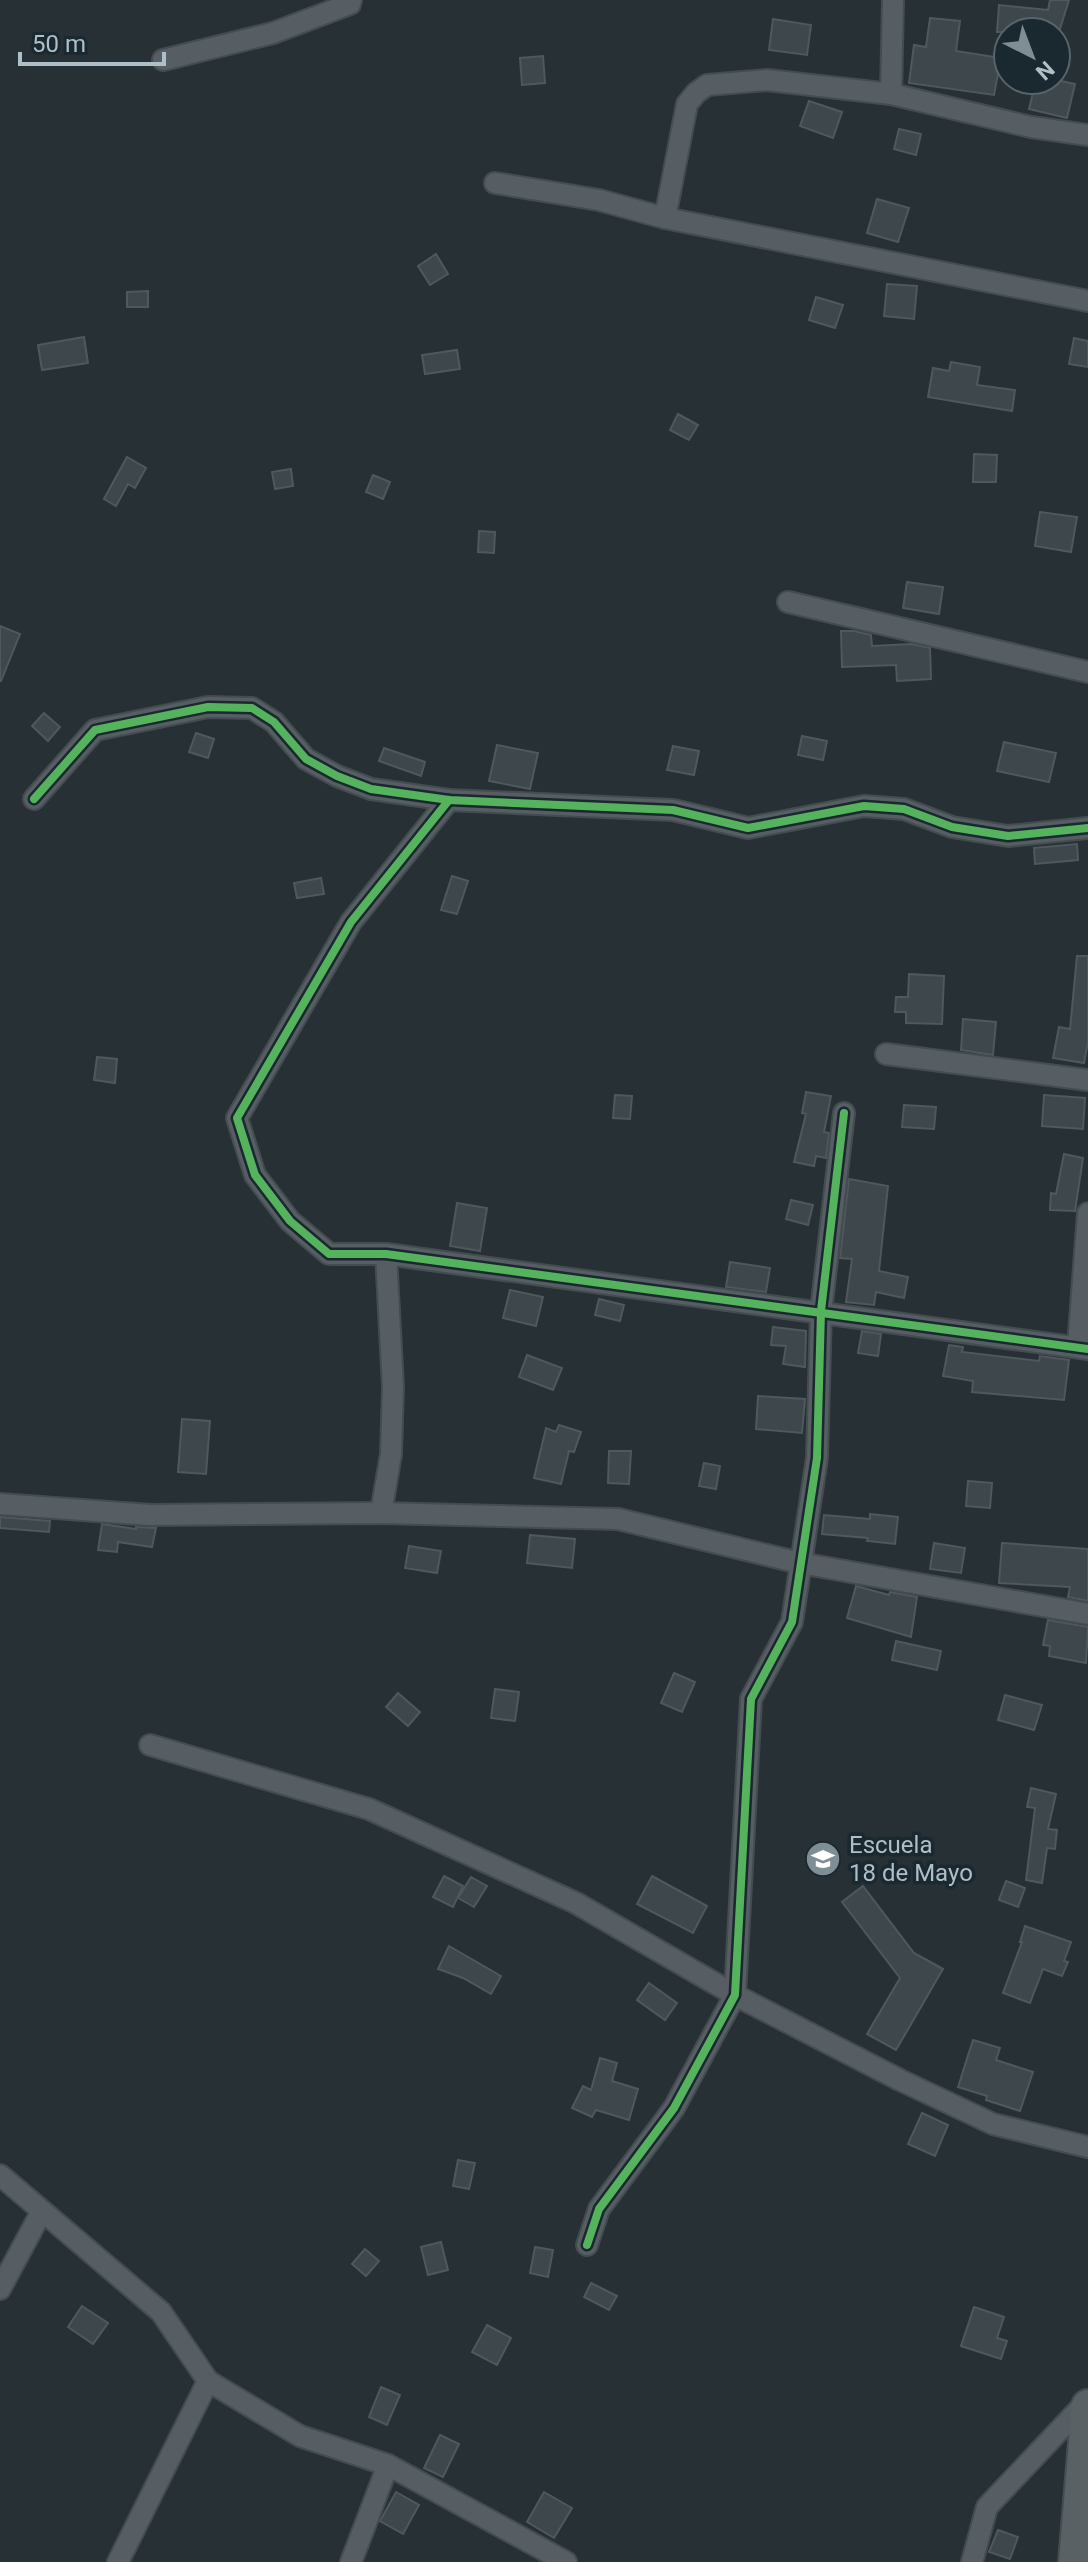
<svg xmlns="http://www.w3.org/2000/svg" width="1088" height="2562" viewBox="0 0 1088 2562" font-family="Roboto,sans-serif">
<rect width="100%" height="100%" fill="#263035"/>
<g fill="#3e474b" stroke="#4e585d" stroke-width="2">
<path d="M1050,0H1069L1059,32H997L999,5L1048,10Z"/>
<path d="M930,18L960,21L956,51L1001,58L994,95L909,83L914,45L926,47Z"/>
<path d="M773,19L811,25L807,55L769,50Z"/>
<path d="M543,56L545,83L522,85L520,58Z"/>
<path d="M1036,80H1057L1075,84L1067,118L1029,109Z"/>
<path d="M809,101L842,112L833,138L800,126Z"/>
<path d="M899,129L921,134L916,155L894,149Z"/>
<path d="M877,199L909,208L898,242L867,233Z"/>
<path d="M436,254L448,274L430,285L418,266Z"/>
<path d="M887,284L917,286L914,319L884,316Z"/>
<path d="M148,291V307H127V292Z"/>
<path d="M816,297L843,305L835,328L809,320Z"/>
<path d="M84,337L88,363L42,370L38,345Z"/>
<path d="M1074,338L1088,341V367L1069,364Z"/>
<path d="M457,350L460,369L425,374L422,355Z"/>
<path d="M951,362L980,367L977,385L1015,390L1012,411L928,397L933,368L949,371Z"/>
<path d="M678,414L698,425L689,440L670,430Z"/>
<path d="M974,454L997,455L996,482H973Z"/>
<path d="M127,457L146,468L135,488L128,484L116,506L104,499Z"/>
<path d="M291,469L293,486L275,489L272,472Z"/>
<path d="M373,475L390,482L383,499L366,492Z"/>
<path d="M1040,512L1077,517L1071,552L1035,546Z"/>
<path d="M479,531L495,532L494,553L478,552Z"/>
<path d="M907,582L943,587L939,614L903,608Z"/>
<path d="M0,626L20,634L1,681H0Z"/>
<path d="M841,631H854L871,635L872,646L911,644L930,648L931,679L897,681L896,665L842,667Z"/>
<path d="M44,713L60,727L48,741L32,726Z"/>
<path d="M196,733L214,739L208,758L189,752Z"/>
<path d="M802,736L827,741L823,760L798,755Z"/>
<path d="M1004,742L1056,753L1049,782L997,771Z"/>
<path d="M497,745L538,753L530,789L489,781Z"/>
<path d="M673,746L699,751L694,775L667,770Z"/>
<path d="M384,748L425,762L421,776L379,761Z"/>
<path d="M1077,844L1078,860L1035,864L1034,848Z"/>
<path d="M452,876L468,881L457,914L441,910Z"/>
<path d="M321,878L324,894L297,898L294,883Z"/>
<path d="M1077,956H1088V1042L1084,1063L1053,1058L1059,1027L1070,1029Z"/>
<path d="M909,974L944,976L942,1024L906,1023V1012H895L896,997H908Z"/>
<path d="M963,1019L996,1022L993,1055L961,1050Z"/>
<path d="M97,1057L117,1059L115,1083L94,1080Z"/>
<path d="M806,1092L831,1096L824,1132L829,1133L826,1158L816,1156L814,1166L794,1162L806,1114L802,1113Z"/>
<path d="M615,1095L632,1096L630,1119L613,1118Z"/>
<path d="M1044,1095L1085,1098L1083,1129L1042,1126Z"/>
<path d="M904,1105L936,1107L934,1129L902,1127Z"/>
<path d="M1064,1154L1083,1158L1075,1211L1050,1210L1051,1193L1056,1194Z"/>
<path d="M849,1179L888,1186L879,1271L908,1277L904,1298L876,1292L874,1305L846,1302L852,1259L840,1258Z"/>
<path d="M791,1200L813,1205L808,1225L786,1219Z"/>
<path d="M457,1203L487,1208L480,1251L450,1246Z"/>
<path d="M730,1262L770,1268L766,1292L726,1287Z"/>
<path d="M510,1290L543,1297L536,1326L503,1318Z"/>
<path d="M599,1299L624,1305L620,1321L595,1315Z"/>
<path d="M773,1327L806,1331L805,1367L783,1364L786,1346L771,1345Z"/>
<path d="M862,1331L881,1334L878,1356L858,1353Z"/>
<path d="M949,1345L963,1347L962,1352L1039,1361L1040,1356L1069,1360L1064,1400L972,1392L973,1381L943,1376Z"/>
<path d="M527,1355L562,1368L553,1390L519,1377Z"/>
<path d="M758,1396L805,1399L802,1433L756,1429Z"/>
<path d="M182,1419L210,1421L206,1474L178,1472Z"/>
<path d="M559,1425L581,1432L574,1452L569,1451L561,1484L534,1478L546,1428L556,1432Z"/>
<path d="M609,1451H631L629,1484L608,1483Z"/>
<path d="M704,1463L720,1466L716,1489L699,1486Z"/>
<path d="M968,1481L992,1483L990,1508L966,1506Z"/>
<path d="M870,1514L898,1517L895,1544L867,1541L868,1538L822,1534L824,1515L870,1519Z"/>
<path d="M0,1517L50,1521L49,1532L0,1528Z"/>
<path d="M102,1524L136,1529V1527L156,1528L152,1547L118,1542L117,1552L98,1550Z"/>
<path d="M530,1535L575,1539L572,1568L527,1563Z"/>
<path d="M934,1543L965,1548L961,1573L930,1569Z"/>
<path d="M1002,1543L1088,1549V1601L1068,1597L1070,1587L999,1583Z"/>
<path d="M409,1546L441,1551L437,1573L405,1568Z"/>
<path d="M856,1586L889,1595L890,1592L917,1597L911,1637L847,1618Z"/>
<path d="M1048,1620L1088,1627L1086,1663L1049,1656L1050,1646L1043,1645Z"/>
<path d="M896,1641L941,1651L937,1670L892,1660Z"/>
<path d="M674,1673L695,1682L682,1712L661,1703Z"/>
<path d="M495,1689L519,1692L515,1721L491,1718Z"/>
<path d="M398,1693L420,1712L408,1726L386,1707Z"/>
<path d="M1005,1695L1042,1705L1034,1730L998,1720Z"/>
<path d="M1031,1788L1056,1794L1048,1829L1057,1830L1055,1849L1047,1848L1042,1883L1026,1880L1035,1808L1027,1807Z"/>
<path d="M444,1876L463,1886L453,1907L433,1897Z"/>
<path d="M652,1876L707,1906L693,1933L637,1904Z"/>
<path d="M471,1877L487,1886L474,1907L458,1898Z"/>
<path d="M1006,1881L1025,1888L1018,1907L999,1900Z"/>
<path d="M863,1886L914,1953L943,1969L896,2050L867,2034L900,1978L842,1902Z"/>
<path d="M1025,1926L1071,1942L1064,1961L1068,1962L1062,1976L1043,1969L1030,2003L1003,1993L1022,1942H1020Z"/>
<path d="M449,1946L501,1976L491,1994L463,1978L438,1969Z"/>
<path d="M649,1983L677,2003L665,2020L637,2000Z"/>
<path d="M973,2040L1000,2048L996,2060L1033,2072L1020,2111L986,2100L987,2096L958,2087Z"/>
<path d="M600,2058L617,2063L612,2081L638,2089L629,2120L596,2110L592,2117L572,2108L583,2086L591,2090Z"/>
<path d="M922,2113L948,2125L935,2156L908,2144Z"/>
<path d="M458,2160L475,2163L469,2189L453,2186Z"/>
<path d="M441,2242L448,2270L428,2275L421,2247Z"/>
<path d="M535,2247L553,2250L548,2277L530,2273Z"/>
<path d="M365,2249L379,2261L366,2276L352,2264Z"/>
<path d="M591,2283L617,2296L609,2310L584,2297Z"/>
<path d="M82,2306L108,2323L93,2344L68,2327Z"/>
<path d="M974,2307L1004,2317L997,2338L1007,2341L1001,2359L961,2346Z"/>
<path d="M487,2325L511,2338L497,2365L472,2352Z"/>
<path d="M381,2387L400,2395L387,2425L369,2417Z"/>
<path d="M440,2435L459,2444L443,2477L424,2468Z"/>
<path d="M396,2492L419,2505L403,2534L380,2521Z"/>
<path d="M544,2492L572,2508L554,2538L527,2522Z"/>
<path d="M998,2530L1018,2537L1010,2559L989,2552Z"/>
</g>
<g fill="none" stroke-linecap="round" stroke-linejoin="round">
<g stroke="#444c50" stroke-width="24">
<g id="street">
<path d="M893,0L891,94L1031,127L1088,135"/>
<path d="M163,60L273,33L350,4L351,0"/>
<path d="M495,183L599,200L665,218L1088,301"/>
<path d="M665,218L687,104L696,93L707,85L767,80L891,94"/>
<path d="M788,602L1088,672"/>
<path d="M34,799L95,730L208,707L252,708L274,722L306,759L337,776L371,789L449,800L673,810L748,828L864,806L904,809L952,827L1008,836L1088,828"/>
<path d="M449,800L351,922L237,1118L255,1175L290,1221L329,1254H386L1088,1349"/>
<path d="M886,1054L1088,1080"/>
<path d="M1078,1347L1088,1213"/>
<path d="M0,1504L150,1515L381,1513L618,1519L800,1563L1088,1614"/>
<path d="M381,1513L391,1454L393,1387L386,1254"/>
<path d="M150,1745L369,1809L576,1903L735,1995L900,2080L993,2124L1088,2147"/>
<path d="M0,2175L161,2312L208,2381L300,2436L388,2465L566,2562"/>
<path d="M587,2245L599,2209L674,2108L735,1995L751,1699L792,1622L817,1458L821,1311L844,1113"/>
<path d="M0,2289L42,2211"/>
<path d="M118,2562L208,2381"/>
<path d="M351,2562L388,2465"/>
<path d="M972,2562L987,2507L1088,2400"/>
</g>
</g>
<g stroke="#434d52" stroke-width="36">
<path id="primary" d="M1075,2562L1088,2406"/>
</g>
<use href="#street" stroke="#565e63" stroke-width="20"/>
<use href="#primary" stroke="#596165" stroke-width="32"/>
<g stroke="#1a2830" stroke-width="13">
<g id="cycleway">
<path d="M34,799L95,730L208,707L252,708L274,722L306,759L337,776L371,789L449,800L673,810L748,828L864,806L904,809L952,827L1008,836L1088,828"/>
<path d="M449,800L351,922L237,1118L255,1175L290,1221L329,1254H386L1088,1349"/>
<path d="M587,2245L599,2209L674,2108L735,1995L751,1699L792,1622L817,1458L821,1311L844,1113"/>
</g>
</g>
<use href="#cycleway" stroke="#56b35d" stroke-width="8"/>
</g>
<defs>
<g id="school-disc" transform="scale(1.8)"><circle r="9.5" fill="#7f8d94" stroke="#1a2830"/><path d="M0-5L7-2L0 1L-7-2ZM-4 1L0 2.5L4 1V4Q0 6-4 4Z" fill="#fff"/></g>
</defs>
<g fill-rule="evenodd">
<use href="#school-disc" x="823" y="1859"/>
</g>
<g text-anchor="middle" stroke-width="7" stroke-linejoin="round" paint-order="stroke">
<g font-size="24" fill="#afbfc7" stroke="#1a2830" text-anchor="start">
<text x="849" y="1853">Escuela<tspan x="849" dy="28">18 de Mayo</tspan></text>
</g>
</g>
<g transform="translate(1032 56) rotate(138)"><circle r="38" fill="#1a2830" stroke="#56646c" stroke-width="2"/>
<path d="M0-6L14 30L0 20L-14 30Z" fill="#7f8d94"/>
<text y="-12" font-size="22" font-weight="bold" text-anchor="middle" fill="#afbfc7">N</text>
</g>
<path d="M20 52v12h144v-12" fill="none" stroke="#afbfc7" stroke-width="4"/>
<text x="32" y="52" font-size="24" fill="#afbfc7" stroke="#1a2830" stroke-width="6" paint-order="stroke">50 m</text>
</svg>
